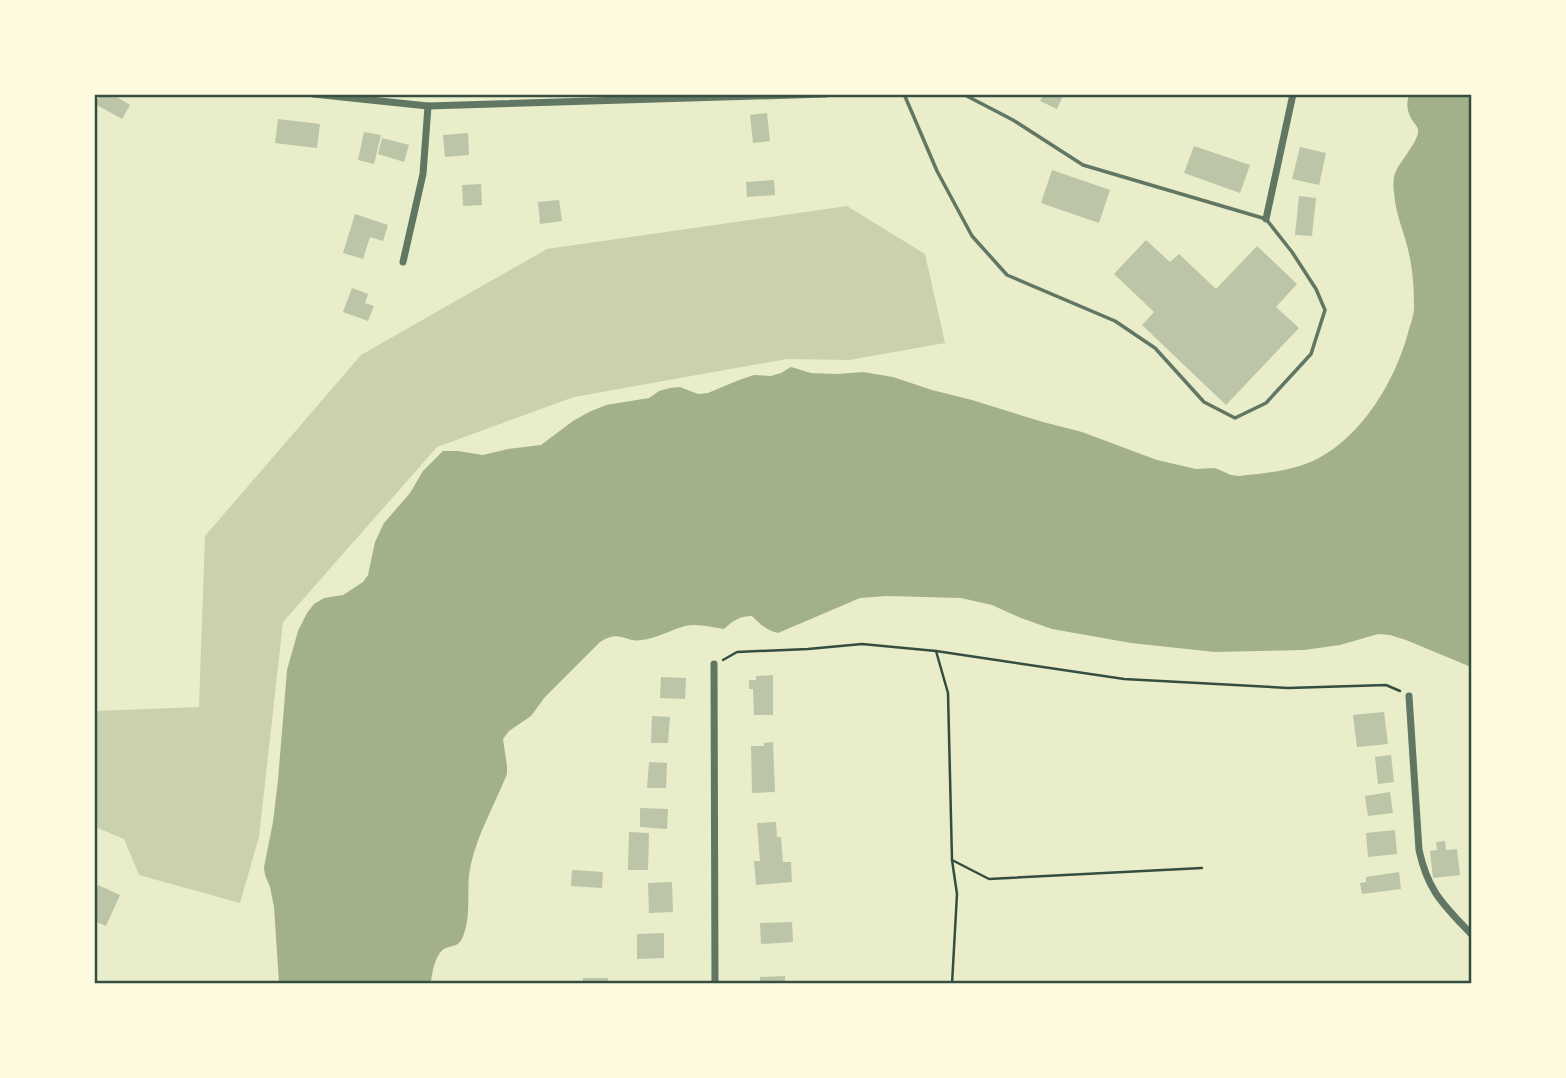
<svg xmlns="http://www.w3.org/2000/svg" width="1566" height="1078" viewBox="0 0 1566 1078" font-family="'PT Sans',sans-serif">
<rect width="100%" height="100%" fill="#e9edc9"/>
<path fill="#cad2ad" d="M847,206L925,254L945,343L849,360L787,359L574,397L437,447L283,622L259,837L240,903L139,875L124,839L95,827V711L199,707L205,536L361,355L547,249Z"/>
<path fill="#a3b18a" d="M1409,95H1471V667L1406,640L1390,635L1378,634L1340,645L1304,650L1215,652L1131,643L1052,629L1021,618L992,605L961,598L887,596L860,598L778,633C767,631 760,624 752,616C739,616 733,621 724,629C711,627 697,623 685,626C670,630 658,638 642,640C624,643 621,629 600,642L545,697L531,716L509,731L503,739L507,766V774C495,804 478,833 471,864C465,888 473,915 462,939C458,947 451,945 444,949C435,955 432,973 431,983H279L274,907L270,887L265,875L264,867L273,822L278,780L287,670L298,631L307,613L314,604L324,598L343,595L363,582L368,575L375,542L384,523L410,493L423,471L443,451H458L483,455L508,449L541,445L573,421L589,412L606,405L649,398L659,391L670,388L680,387L698,394L708,393L739,380L754,375L771,376L781,373L791,367L811,373L838,374L863,372L893,377L932,390L972,400L1043,422L1082,432L1157,460L1196,469L1215,468L1231,475L1239,476C1265,473 1294,471 1317,459C1362,436 1395,381 1408,333C1410,325 1414,316 1414,307C1414,290 1413,271 1409,254C1405,233 1395,214 1394,192C1393,186 1393,177 1396,171C1400,161 1420,140 1418,129C1417,126 1414,123 1412,120C1407,111 1406,104 1409,95Z"/>
<g fill="#bcc5a7">
<path d="M101,94H112L130,105L122,119L95,104Z"/>
<path d="M1044,94H1064L1057,109L1040,101Z"/>
<path d="M767,113L770,141L753,143L750,115Z"/>
<path d="M278,119L320,124L317,148L275,143Z"/>
<path d="M364,132L381,135L374,164L358,160Z"/>
<path d="M468,133L469,155L445,157L443,135Z"/>
<path d="M382,138L409,145L404,162L378,154Z"/>
<path d="M1194,146L1250,165L1240,193L1184,173Z"/>
<path d="M1300,147L1326,153L1319,185L1292,179Z"/>
<path d="M1052,170L1110,190L1099,223L1041,203Z"/>
<path d="M774,180L775,195L747,197L746,182Z"/>
<path d="M481,184L482,205L463,206L462,185Z"/>
<path d="M1299,196L1316,198L1312,236L1295,235Z"/>
<path d="M559,200L562,221L540,224L538,202Z"/>
<path d="M355,214L388,225L383,241L370,237L363,259L343,253Z"/>
<path d="M1146,240L1170,262L1179,254L1216,289L1257,246L1297,284L1276,307L1299,328L1226,405L1142,325L1154,312L1114,274Z"/>
<path d="M352,288L368,294L365,303L374,306L368,321L343,312Z"/>
<path d="M773,675V715H754L753,689H749V680H756V676Z"/>
<path d="M661,677L686,678L685,699L660,698Z"/>
<path d="M1384,712L1388,744L1357,747L1353,715Z"/>
<path d="M652,716L670,717L668,743H651Z"/>
<path d="M773,742L775,792L752,793L751,746H764V743Z"/>
<path d="M1391,755L1394,782L1378,784L1375,757Z"/>
<path d="M649,762L667,763L666,788H647Z"/>
<path d="M1390,792L1393,813L1368,816L1365,796Z"/>
<path d="M640,808L668,809L667,829L640,827Z"/>
<path d="M776,822L777,837H781L783,862H791L792,882L756,885L754,861H760L757,823Z"/>
<path d="M1395,830L1397,854L1368,857L1366,833Z"/>
<path d="M629,832L649,833L648,870H628Z"/>
<path d="M1445,841L1446,850L1457,849L1460,875L1433,878L1430,851L1437,850L1436,842Z"/>
<path d="M572,870L603,872L602,888L571,886Z"/>
<path d="M1399,872L1401,889L1362,894L1360,883L1366,882V877Z"/>
<path d="M672,882L673,912L649,913L648,883Z"/>
<path d="M98,885L120,895L106,926L94,921V893Z"/>
<path d="M792,922L793,942L761,944L760,923Z"/>
<path d="M664,933V958L637,959V934Z"/>
<path d="M785,976V984H760V977Z"/>
<rect x="583" y="978" width="25" height="6"/>
</g>
<g fill="none" stroke-linecap="round" stroke-linejoin="round">
<g stroke="#344e41" stroke-width="2.5">
<path d="M936,651L948,693L952,860L957,894L952,984"/>
<path d="M723,660L737,652L808,649L862,644L936,651L1124,679L1288,688L1386,685L1400,691"/>
<path d="M952,860L989,879L1202,868"/>
</g>
<path stroke="#617663" stroke-width="3.5" d="M904,94L937,171L972,236L1007,275L1115,321L1155,348L1204,402L1235,418L1266,403L1311,354L1325,310L1316,289L1292,252L1266,219L1083,165L1013,120L963,94"/>
<g stroke="#617663" stroke-width="7">
<path d="M313,94L428,106L826,94"/>
<path d="M1266,219L1293,94"/>
<path d="M403,262L423,174L428,106"/>
<path d="M714,664L715,984"/>
<path d="M1409,696L1419,850C1428,892 1444,905 1472,935"/>
</g>
</g>
<rect width="1566" height="1078" fill="none" stroke="#fefae0" stroke-width="192"/>
<rect x="96" y="96" width="1374" height="886" fill="none" stroke="#344e41" stroke-width="2.5"/>
</svg>
